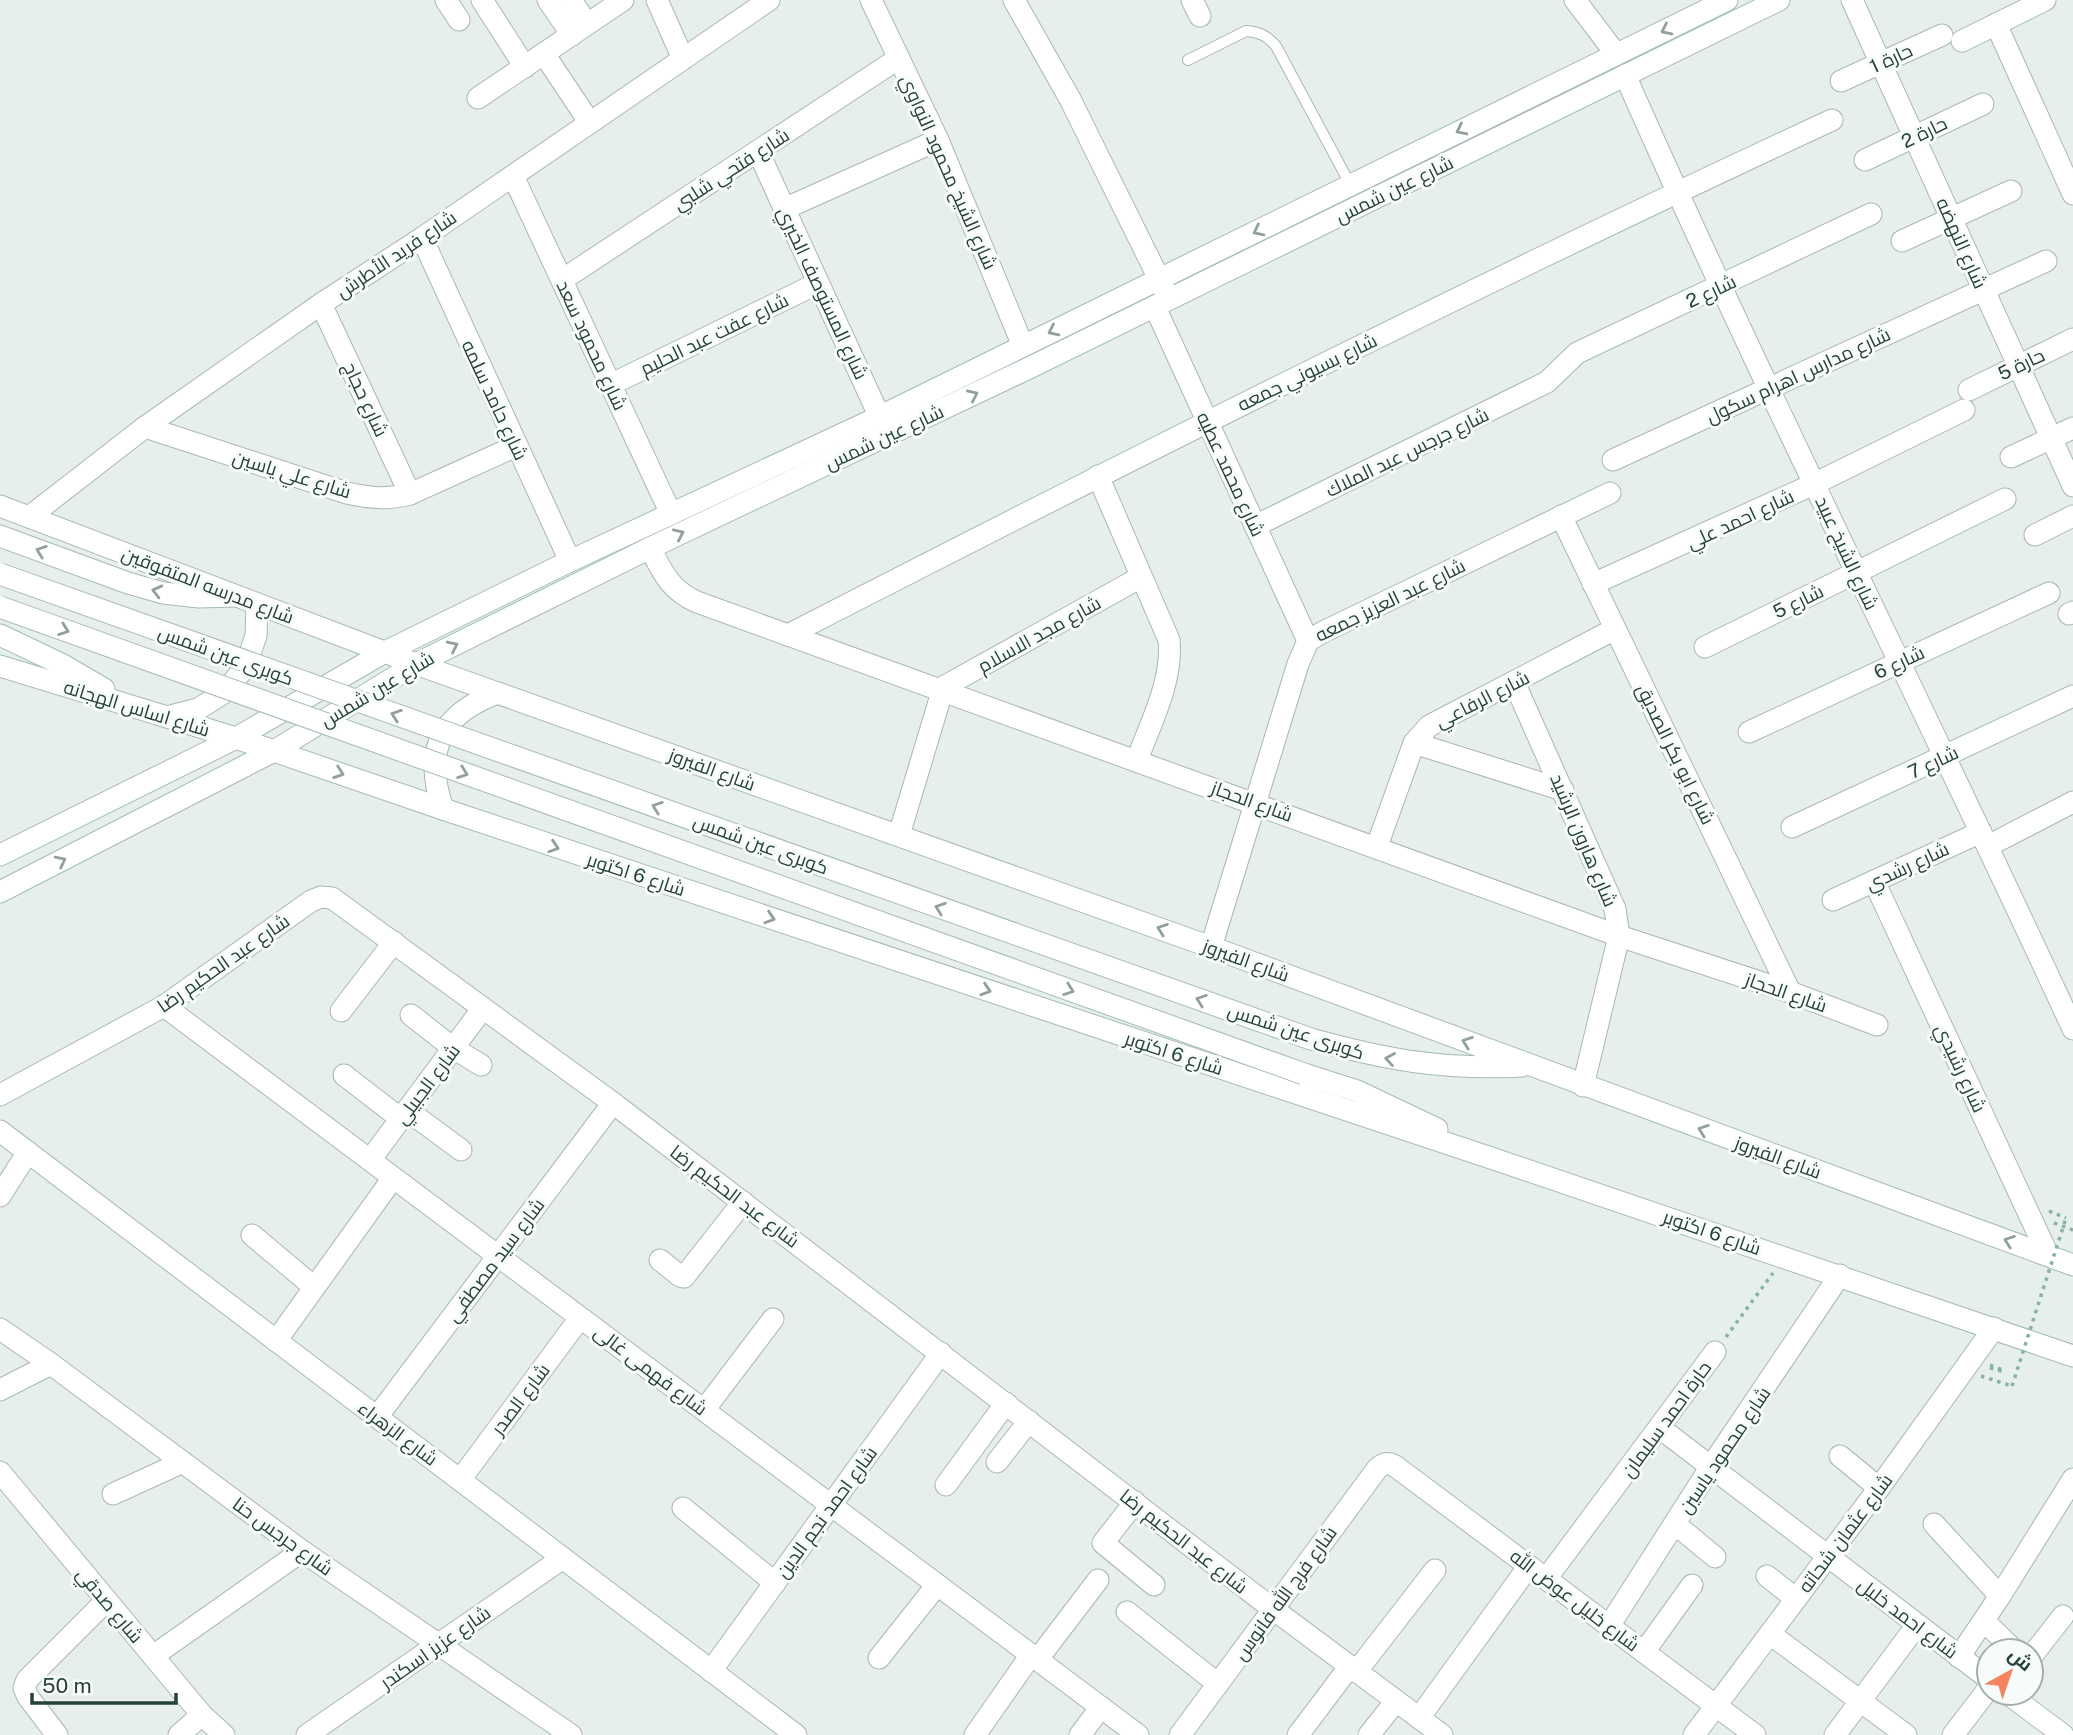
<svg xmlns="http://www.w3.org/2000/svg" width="2073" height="1735" viewBox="0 0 2073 1735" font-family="'Public Sans',Cairo,sans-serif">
<rect width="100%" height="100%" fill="#e6efeb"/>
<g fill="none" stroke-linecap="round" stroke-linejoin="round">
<g stroke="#a8b8b2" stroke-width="12">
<path id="lane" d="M1188,60L1246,31C1260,32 1267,36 1276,46L1350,184"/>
</g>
<g stroke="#a8b8b2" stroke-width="23">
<g id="street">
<path d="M446,0L459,20"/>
<path d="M482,0L525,67"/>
<path d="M548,0L572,35"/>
<path d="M571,0L587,24"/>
<path d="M657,0L683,59"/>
<path d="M871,0L938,140L1023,346"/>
<path d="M1014,0L1070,99L1167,295"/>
<path d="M1192,0L1200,16"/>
<path d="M1575,0L1616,54"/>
<path d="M1852,0L2073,486"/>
<path d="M1996,24L2073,194"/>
<path d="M1962,41L2045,0"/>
<path d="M544,54L590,123"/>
<path d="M1625,75C1767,397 1926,710 2073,1029"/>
<path d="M1841,81L1942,35"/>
<path d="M478,98L623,0"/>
<path d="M758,151L887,433"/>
<path d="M1865,160L1983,104"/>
<path d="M513,176L671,514"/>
<path d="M784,209L938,140"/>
<path d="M422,238L570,561"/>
<path d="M1902,241L2011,191"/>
<path d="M562,280L899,58"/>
<path d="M321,304L410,494"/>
<path d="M1155,307L1308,641"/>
<path d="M610,385L818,283"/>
<path d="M1969,390L2073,339"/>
<path d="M145,427L347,493C370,498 388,500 410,494L516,446"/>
<path d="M2011,457L2073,428"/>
<path d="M1613,460L2046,261"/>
<path d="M1098,476L1169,640C1173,681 1151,722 1137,760"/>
<path d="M0,506L416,664"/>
<path d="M1561,516L1790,992"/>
<path d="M29,517L145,427L321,304L422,238L769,0"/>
<path d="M1255,526L1547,382L1577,353L1871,214"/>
<path d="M2035,535L2073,516"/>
<path d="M650,548C663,573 670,590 697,602L1619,936L1790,992L1877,1025"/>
<path d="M1593,584L1814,484L1964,410"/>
<path d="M2069,614L2073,612"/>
<path d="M788,635C1133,458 1480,283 1832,120"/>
<path d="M1705,647L2005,499"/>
<path d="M1514,682L1615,909L1619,936L1583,1086"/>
<path d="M938,690L1141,577"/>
<path d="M1749,732L2049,593"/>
<path d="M1414,743L1563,790"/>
<path d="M1792,827L2073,696"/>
<path d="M899,835L942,692"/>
<path d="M1377,846L1414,743L1429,726L1615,629"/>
<path d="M1988,846L2073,802"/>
<path d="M1874,881L2048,1255"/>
<path d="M1833,900L1981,832"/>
<path d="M1211,947L1298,664L1308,641L1323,632L1610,493"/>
<path d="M164,1006L1138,1735"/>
<path d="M341,1011L394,942"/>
<path d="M411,1015L453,1048L481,1065"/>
<path d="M344,1075L401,1119"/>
<path d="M0,1095L164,1006L311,901L321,897L332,898L613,1103L1273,1609L1442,1735"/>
<path d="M407,1110L461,1150"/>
<path d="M370,1160L483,1008"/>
<path d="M0,1196L28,1152"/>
<path d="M252,1235L314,1287"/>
<path d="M660,1260L680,1276L684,1277L743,1202"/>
<path d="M0,1329L51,1364L302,1551L571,1735"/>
<path d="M276,1341L393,1178"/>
<path d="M0,1390L51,1364"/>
<path d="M704,1410L773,1319"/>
<path d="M377,1417L613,1103"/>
<path d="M1660,1428L1989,1679"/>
<path d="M1840,1456L1879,1488"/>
<path d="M997,1462L1029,1421"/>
<path d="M0,1472L202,1715L224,1735"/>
<path d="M460,1480L580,1318"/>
<path d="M946,1485L1006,1403"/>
<path d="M113,1494L183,1462"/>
<path d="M1135,1502L1103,1543L1154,1585"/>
<path d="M683,1508L775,1583"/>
<path d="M1675,1524L1715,1557"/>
<path d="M1934,1524L2000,1596"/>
<path d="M1767,1576L1796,1599"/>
<path d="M1546,1579L1715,1352"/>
<path d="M1127,1612L1218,1684"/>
<path d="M1984,1621L2015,1651"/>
<path d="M1609,1626L1710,1468L1840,1275"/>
<path d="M1770,1634L1906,1735"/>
<path d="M1644,1652L1692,1585"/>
<path d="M153,1656L302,1551"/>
<path d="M1959,1657L2000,1596L2073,1479"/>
<path d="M2031,1657L2063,1616"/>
<path d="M879,1658L937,1585"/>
<path d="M1037,1660L1098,1580"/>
<path d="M711,1671L941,1353"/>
<path d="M1356,1672L1435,1570"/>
<path d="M2007,1693L2063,1735"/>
<path d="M1419,1718L1529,1566"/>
<path d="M57,1735L28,1697L24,1688L27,1680L106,1601"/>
<path d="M179,1735L202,1715"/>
<path d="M307,1735L563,1558"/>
<path d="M975,1735L1031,1655"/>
<path d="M1080,1735L1101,1707"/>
<path d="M1180,1735L1377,1469C1383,1463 1387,1462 1395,1466L1755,1735"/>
<path d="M1298,1735L1350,1666"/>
<path d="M1369,1735L1396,1701"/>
<path d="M1694,1735L1879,1488L1994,1328"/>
<path d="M1835,1735L1917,1625"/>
<path d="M1953,1735L1989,1688"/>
</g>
</g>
<g stroke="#a4bbb3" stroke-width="23">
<g id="secondary">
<path d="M0,536L128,583L163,593L199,597L235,596"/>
<path d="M0,635L63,665L104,689"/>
<path d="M416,664L1211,947L2073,1265"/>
<path d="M0,666L236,738L443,809L1494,1159L2073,1356"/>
<path d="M167,717L198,709L225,692L245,667L256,636L257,604"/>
<path d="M443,809C423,751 440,714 498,693"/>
<path d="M0,855L236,738L385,652L570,561L879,417L1727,0"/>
<path d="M0,892L274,751L416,664L650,548L1029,368L1779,0"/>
<path d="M1311,1039C1387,1060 1443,1070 1522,1066"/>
<path d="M1304,1074L1357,1091L1437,1129"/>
<path d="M0,1131L796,1735"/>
</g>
</g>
<g stroke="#86b3a5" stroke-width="3.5" stroke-dasharray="3.5 5" stroke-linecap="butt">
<path d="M2049,1211L2066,1218"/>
<path d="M2054,1223L2073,1230"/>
<path d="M1726,1337L1773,1273"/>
<path d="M1990,1365L2005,1371"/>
<path d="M1990,1368L2005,1372"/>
<path d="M1981,1376L2012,1386"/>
</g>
<use href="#lane" stroke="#fff" stroke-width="10"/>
<use href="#street" stroke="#fff" stroke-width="21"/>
<use href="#secondary" stroke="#fff" stroke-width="21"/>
<g stroke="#a4bbb3" stroke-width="23" stroke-linecap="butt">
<g id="secondary-bridge">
<path d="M0,574L1311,1039"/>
<path d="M0,607L1304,1074"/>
</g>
</g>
<path stroke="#86b3a5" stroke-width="3.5" stroke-dasharray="3.5 5" stroke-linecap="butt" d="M2012,1386L2066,1218"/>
<use href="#secondary-bridge" stroke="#fff" stroke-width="21"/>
</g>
<defs><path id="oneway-chevron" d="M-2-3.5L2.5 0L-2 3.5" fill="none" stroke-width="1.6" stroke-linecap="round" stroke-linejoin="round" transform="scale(1.75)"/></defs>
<g stroke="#92a09c">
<use href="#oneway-chevron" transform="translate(1666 30) rotate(154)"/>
<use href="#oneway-chevron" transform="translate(1461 130) rotate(154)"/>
<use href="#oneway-chevron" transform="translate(1258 231) rotate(153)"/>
<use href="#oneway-chevron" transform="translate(1053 331) rotate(154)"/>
<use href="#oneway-chevron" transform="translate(973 395) rotate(-25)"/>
<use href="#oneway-chevron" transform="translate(679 534) rotate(-25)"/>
<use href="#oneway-chevron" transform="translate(41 551) rotate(-160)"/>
<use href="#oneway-chevron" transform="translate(157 591) rotate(-166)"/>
<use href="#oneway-chevron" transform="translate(64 630) rotate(20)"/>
<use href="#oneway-chevron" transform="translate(453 646) rotate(-26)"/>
<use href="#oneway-chevron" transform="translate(396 715) rotate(-160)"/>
<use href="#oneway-chevron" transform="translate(339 773) rotate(19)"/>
<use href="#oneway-chevron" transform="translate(463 773) rotate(20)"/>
<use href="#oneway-chevron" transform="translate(657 807) rotate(-160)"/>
<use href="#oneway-chevron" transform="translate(554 847) rotate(18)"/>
<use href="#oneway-chevron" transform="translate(61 861) rotate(-27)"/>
<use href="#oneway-chevron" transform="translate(940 908) rotate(-160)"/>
<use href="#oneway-chevron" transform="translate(770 918) rotate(18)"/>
<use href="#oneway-chevron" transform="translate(1162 929) rotate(-160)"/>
<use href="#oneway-chevron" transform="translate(986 990) rotate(18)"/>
<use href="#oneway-chevron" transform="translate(1069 990) rotate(20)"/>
<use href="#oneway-chevron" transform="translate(1201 1000) rotate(-160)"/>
<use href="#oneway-chevron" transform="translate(1467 1042) rotate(-160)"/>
<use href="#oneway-chevron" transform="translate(1390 1059) rotate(-170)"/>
<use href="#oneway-chevron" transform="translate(1703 1130) rotate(-160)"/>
<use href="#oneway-chevron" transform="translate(2009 1241) rotate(-160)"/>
</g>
<g text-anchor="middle" stroke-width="6" stroke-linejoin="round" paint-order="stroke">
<g font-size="19" fill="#24423a" stroke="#f7fbf9">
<text transform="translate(1891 58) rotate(-25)" y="7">حارة 1</text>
<text transform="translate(1924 132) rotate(-26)" y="7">حارة 2</text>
<text transform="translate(731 169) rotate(-33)" y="7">شارع فتحي شلبي</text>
<text transform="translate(949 172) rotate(66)" y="7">شارع الشيخ محمود النواوي</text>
<text transform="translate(1394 189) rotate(-26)" y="7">شارع عين شمس</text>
<text transform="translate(1962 243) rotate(66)" y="7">شارع النهضه</text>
<text transform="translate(396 254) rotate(-34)" y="7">شارع فريد الأطرش</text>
<text transform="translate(1711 291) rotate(-25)" y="7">شارع 2</text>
<text transform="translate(823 293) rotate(65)" y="7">شارع المستوصف الخيري</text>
<text transform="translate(714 334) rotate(-26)" y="7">شارع عفت عبد الحليم</text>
<text transform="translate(592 345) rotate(65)" y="7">شارع محمود سعد</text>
<text transform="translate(2021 364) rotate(-26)" y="7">حارة 5</text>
<text transform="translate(1307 372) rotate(-26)" y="7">شارع بسيوني جمعه</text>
<text transform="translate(1798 375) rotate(-25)" y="7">شارع مدارس اهرام سكول</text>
<text transform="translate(366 399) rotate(65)" y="7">شارع حجاج</text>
<text transform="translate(495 400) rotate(65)" y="7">شارع حامد سلمه</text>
<text transform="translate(884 437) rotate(-25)" y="7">شارع عين شمس</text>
<text transform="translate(1407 452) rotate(-26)" y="7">شارع جرجس عبد الملاك</text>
<text transform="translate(292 474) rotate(17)" y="7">شارع علي ياسين</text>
<text transform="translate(1231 474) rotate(65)" y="7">شارع محمد عطيه</text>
<text transform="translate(1740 519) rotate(-25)" y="7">شارع احمد علي</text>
<text transform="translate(1847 553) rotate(65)" y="7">شارع الشيخ عبيد</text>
<text transform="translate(208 585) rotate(21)" y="7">شارع مدرسه المتفوقين</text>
<text transform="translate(1390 600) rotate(-26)" y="7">شارع عبد العزيز جمعه</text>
<text transform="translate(1798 601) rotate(-26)" y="7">شارع 5</text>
<text transform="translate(1039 634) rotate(-29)" y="7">شارع مجد الاسلام</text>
<text transform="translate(226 655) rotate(20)" y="7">كوبرى عين شمس</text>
<text transform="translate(1899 662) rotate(-25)" y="7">شارع 6</text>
<text transform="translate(377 689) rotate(-31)" y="7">شارع عين شمس</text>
<text transform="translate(1482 699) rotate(-27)" y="7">شارع الرفاعي</text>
<text transform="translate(137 708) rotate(17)" y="7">شارع اساس الهجانه</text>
<text transform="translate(1676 754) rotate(64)" y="7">شارع ابو بكر الصديق</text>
<text transform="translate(1933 762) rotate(-25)" y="7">شارع 7</text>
<text transform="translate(712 769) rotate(20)" y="7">شارع الفيروز</text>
<text transform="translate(1252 801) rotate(20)" y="7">شارع الحجاز</text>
<text transform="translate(1584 840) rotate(67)" y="7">شارع هارون الرشيد</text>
<text transform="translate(761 844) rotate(20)" y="7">كوبرى عين شمس</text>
<text transform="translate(1907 866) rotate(-25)" y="7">شارع رشدي</text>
<text transform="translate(636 874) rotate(18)" y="7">شارع 6 اكتوبر</text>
<text transform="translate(1246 960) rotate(20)" y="7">شارع الفيروز</text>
<text transform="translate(223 963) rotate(-35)" y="7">شارع عبد الحكيم رضا</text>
<text transform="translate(1786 992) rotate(19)" y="7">شارع الحجاز</text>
<text transform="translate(1296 1031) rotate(18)" y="7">كوبرى عين شمس</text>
<text transform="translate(1174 1053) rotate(18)" y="7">شارع 6 اكتوبر</text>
<text transform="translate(1961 1068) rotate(65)" y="7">شارع رشيدي</text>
<text transform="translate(427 1084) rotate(-53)" y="7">شارع الجبيلي</text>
<text transform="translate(1778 1157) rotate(20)" y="7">شارع الفيروز</text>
<text transform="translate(735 1196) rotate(37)" y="7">شارع عبد الحكيم رضا</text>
<text transform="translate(1712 1232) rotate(19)" y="7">شارع 6 اكتوبر</text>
<text transform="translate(495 1260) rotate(-53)" y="7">شارع سيد مصطفي</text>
<text transform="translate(651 1370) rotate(37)" y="7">شارع فهمى غالى</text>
<text transform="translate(520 1399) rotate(-53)" y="7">شارع الصدر</text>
<text transform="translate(1666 1419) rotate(-54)" y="7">حارة احمد سليمان</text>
<text transform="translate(398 1433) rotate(37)" y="7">شارع الزهراء</text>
<text transform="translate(1724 1450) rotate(-56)" y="7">شارع محمود ياسين</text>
<text transform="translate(826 1512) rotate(-54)" y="7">شارع احمد نجم الدين</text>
<text transform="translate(1845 1533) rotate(-53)" y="7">شارع عثمان شحاته</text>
<text transform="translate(283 1536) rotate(36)" y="7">شارع جرجس حنا</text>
<text transform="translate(1184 1541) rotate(38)" y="7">شارع عبد الحكيم رضا</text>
<text transform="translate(1285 1593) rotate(-54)" y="7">شارع فرج الله فانوس</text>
<text transform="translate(1575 1600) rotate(37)" y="7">شارع خليل عوض الله</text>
<text transform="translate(110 1605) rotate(50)" y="7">شارع صدقي</text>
<text transform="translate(1908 1618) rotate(37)" y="7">شارع احمد خليل</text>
<text transform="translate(435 1647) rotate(-35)" y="7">شارع عزيز اسكندر</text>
</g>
</g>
<g transform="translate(2010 1672) rotate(40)"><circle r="33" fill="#f7fbf9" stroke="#a3b1ad" stroke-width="2"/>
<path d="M0-5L12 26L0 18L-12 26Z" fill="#f4845f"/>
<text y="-10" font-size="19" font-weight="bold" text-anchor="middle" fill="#24423a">ش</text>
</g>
<path d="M32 1693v10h144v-10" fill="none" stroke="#24423a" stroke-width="3.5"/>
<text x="42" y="1693" font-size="21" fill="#24423a" stroke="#f7fbf9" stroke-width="5" paint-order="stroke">50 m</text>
</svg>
